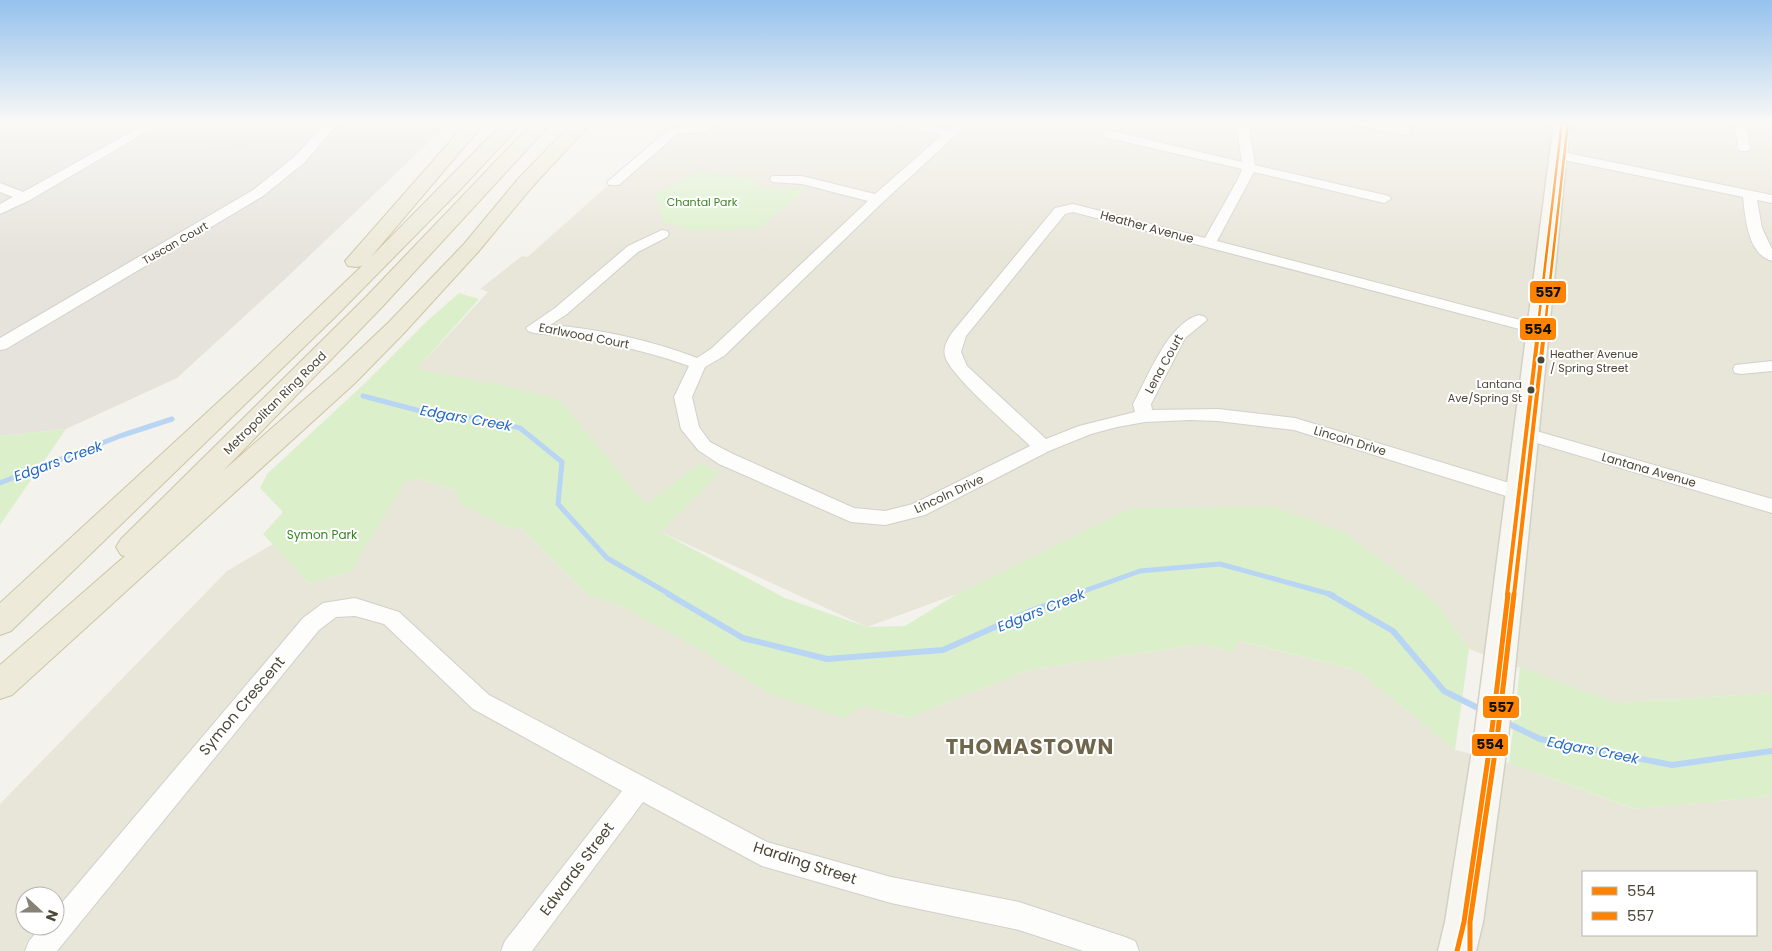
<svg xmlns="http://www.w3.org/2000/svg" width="1772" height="951" viewBox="0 0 1772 951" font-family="Poppins,sans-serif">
<rect width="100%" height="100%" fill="#f3f2ec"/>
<g fill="#e8e5d9" fill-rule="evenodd">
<path d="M680,121H1772V693L1617,703L1469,649L1436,602L957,594L867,627L661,532L417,369L488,292L480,289L522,256L527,257L531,254Z"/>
<path d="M418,478L455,490L458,502L504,526L522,529L588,595L621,606L706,653L863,706L908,718L1029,670L1202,644L1233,652L1238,641L1357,670L1455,750L1509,763L1634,809L1772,796V951H0V804L227,571L273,544L309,584L351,571L404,482ZM1583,872H1756V935H1583ZM25,896H55V926H25Z"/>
</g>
<path fill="#e6e3dc" d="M0,121H451L283,281L177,378L66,429L0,436Z"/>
<g fill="#dbf0ca">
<path d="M698,172L752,178L755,183C770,193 790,186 807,189L758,229L688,231L681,226L663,223L655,193Z"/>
<path d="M459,293L479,299L417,369L515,388L559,399L646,505L700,463L720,472L661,532L785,598L867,627L905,626L957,594L1131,508L1275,507L1344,532L1436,602L1469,649L1455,750L1357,670L1239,641L1233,652L1202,644L1029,670L908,718L863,706L843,718L766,692L706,653L621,606L588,595L522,529L504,526L458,502L455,490L418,478L404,483L351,571L309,584L263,534L283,512L260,488L267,474L365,383L427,321Z"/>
<path d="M66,429L0,525V436Z"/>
<path d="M1520,667L1617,703L1772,693V796L1635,809L1509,763Z"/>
</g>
<path fill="#e2e1db" d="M242,128V142L287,136L286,138L252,143V145L211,153L207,133Z"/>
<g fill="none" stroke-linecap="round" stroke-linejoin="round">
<g stroke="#b9d5f4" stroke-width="5">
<path d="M363,396L428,413L490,420L520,428L562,462L558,504L607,558L671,595"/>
<path d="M0,483L120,436L172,419"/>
<path d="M1073,595L1140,571L1220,564L1333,595"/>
</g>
<g stroke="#b9d5f4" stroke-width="6">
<path d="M668,594L743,638L827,659L943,650L1031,611L1077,594"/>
<path d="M1329,594L1393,631L1444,691L1484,711"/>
<path d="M1505,722L1540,739L1672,765L1772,751"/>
</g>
<g stroke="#d1d0ca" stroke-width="2">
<g id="street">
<path d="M151,121H165L30,200L0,214V204L13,197L0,192V183L23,192Z"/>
<path d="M328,121H340L304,163L263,196L6,349L0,350V338L253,190L294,157Z"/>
<path d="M708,121H722L706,132L677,134L619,185H609L607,182L670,128L699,126Z"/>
<path d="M892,121H912L948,130L958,121H971L883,202L724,356L705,367L692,397L699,427L710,442L733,454L854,508L885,511L913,504L1030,446C1012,428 950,376 945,356C943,348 947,341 951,334L1055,208L1073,204L1205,238L1238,179L1242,169L1104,137L1102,134L1104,131L1108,130L1242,162L1236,121H1248L1255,165L1389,196L1391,199L1384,203L1254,172L1217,241L1543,326L1545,329L1543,332H1531L1073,212L1065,214L966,336L961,352L967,366L1046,439L1079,426L1135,412L1133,404C1148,377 1168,323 1199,315L1205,317L1207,320L1185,338L1151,404L1152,410L1218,409L1295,418L1526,488L1529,493L1526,498L1519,500L1294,430L1218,421L1190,420L1145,422L1117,427L1091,434L1049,451L925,515L885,525L851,522L719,464L698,450L681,429L674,397L689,366C639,348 587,338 534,333L528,331L526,328L555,308L628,246L662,230L667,231L669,234L667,237L638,252L567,314L550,325C600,329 650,340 697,358L712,348L868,201L802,184L772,182L770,179L772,176H802L875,194L942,135L894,124Z"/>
<path d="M1351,121H1373L1409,128L1411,131L1405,135L1353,124Z"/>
<path d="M1734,121H1746L1750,148L1748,151H1740L1738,148Z"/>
<path d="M1558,151L1772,195V203L1757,200L1762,228L1772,249V261C1748,255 1745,217 1743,197L1554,158L1552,155Z"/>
<path d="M1772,361V371L1741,374L1735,373L1733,369L1735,365Z"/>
<path d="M1526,428L1772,499V513L1520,438L1517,434L1520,430Z"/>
<path d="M355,598L399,612L489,695L767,842L891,877L1019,902L1125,937L1135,941L1139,951H1083L1019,930L891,903L762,866L643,802L532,951H501L505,941L622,791L473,709L384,624L355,616L336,617L319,630L57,951H25L29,941L42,926H55V911L303,618L323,603Z"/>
</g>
</g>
<g stroke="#d3d1c3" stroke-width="3">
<path id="secondary" d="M1554,121H1570L1508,738L1483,922L1476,951H1438L1445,922L1474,738Z"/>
</g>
<g stroke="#cec5a4" stroke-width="2">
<g id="highway">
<path d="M468,121H486L370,258L505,121H524L460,190L334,318L11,631L0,635V603L253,370L362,266L356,267L348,266L345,261Z"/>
<path d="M534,121H553L382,307L223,471L337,371L388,323L464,244L518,179L574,121H593L532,187L478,252L404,333L355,383L12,695L0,699V665L125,556L121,555L116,547L121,539L366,297Z"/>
</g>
</g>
<use href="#street" fill="#fdfdfc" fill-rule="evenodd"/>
<use href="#secondary" fill="#f7f6f0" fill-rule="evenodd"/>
<use href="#highway" fill="#edeada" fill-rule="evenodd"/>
<g stroke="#fff" stroke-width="5">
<path id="bus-1-far2" d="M1538,326L1562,121"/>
</g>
<g stroke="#fff" stroke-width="8">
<path id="bus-1-far1" d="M1507,595L1539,324"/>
</g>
<g stroke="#fff" stroke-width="9">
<path id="bus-1" d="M1457,951L1464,922L1491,738L1508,594"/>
</g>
<g stroke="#fff" stroke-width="5">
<path id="bus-2-far2" d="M1545,326L1568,122"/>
</g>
<g stroke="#fff" stroke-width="8">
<path id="bus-2-far1" d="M1514,595L1545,324"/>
</g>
<g stroke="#fff" stroke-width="9">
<path id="bus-2" d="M1470,951V922L1497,739L1514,594"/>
</g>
<use href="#bus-1-far2" stroke="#ff8200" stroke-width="2.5"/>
<use href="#bus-1-far1" stroke="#ff8200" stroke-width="4"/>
<use href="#bus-1" stroke="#ff8200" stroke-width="5"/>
<use href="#bus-2-far2" stroke="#ff8200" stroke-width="2.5"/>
<use href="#bus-2-far1" stroke="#ff8200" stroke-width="4"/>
<use href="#bus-2" stroke="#ff8200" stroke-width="5"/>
</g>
<linearGradient id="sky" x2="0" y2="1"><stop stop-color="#95c1ed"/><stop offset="0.48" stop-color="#faf9f6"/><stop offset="1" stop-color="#faf9f6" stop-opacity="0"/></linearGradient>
<rect width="1772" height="254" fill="url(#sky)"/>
<g fill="#4b4636" stroke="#fff" stroke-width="2">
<circle cx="1541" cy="360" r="4.5"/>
<circle cx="1531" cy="390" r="4.5"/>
</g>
<g text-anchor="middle" stroke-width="4" stroke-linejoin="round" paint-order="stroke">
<g font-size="11" fill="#398522" stroke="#fff">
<text x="702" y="206">Chantal Park</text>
</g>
<g font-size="11" fill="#4b4636" stroke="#fff">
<text transform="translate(175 243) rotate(-30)" y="4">Tuscan Court</text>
</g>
<g font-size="11" fill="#4b4636" stroke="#fff" text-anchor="start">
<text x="1550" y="358">Heather Avenue<tspan x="1550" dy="14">/ Spring Street</tspan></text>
<text x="1522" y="388" text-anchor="end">Lantana<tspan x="1522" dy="14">Ave/Spring St</tspan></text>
</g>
<g font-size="12" fill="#4b4636" stroke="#fff">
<text transform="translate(1147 227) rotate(15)" y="4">Heather Avenue</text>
<text transform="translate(584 336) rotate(11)" y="4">Earlwood Court</text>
<text transform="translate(1164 364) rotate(-61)" y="4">Lena Court</text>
<text transform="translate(275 403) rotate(-45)" y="4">Metropolitan Ring Road</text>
<text transform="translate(1350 441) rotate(17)" y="4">Lincoln Drive</text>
<text transform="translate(1649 470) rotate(16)" y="4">Lantana Avenue</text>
<text transform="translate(949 494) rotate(-25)" y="4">Lincoln Drive</text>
</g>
<g font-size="12" fill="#398522" stroke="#fff">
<text x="322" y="539">Symon Park</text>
</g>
<g font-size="14" font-style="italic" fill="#2269c4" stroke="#fff">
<text transform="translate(466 418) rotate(10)" y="5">Edgars Creek</text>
<text transform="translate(58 461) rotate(-20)" y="5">Edgars Creek</text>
<text transform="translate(1041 610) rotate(-22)" y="5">Edgars Creek</text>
<text transform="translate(1593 750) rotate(11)" y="5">Edgars Creek</text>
</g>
<g font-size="15" fill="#4b4636" stroke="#fff">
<text transform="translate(242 706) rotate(-50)" y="5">Symon Crescent</text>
<text transform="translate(805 863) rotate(18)" y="5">Harding Street</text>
<text transform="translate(577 869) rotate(-53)" y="5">Edwards Street</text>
</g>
<g font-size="21" font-weight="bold" letter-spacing="1" fill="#6f664c" stroke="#fff">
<text x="1030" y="754">THOMASTOWN</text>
</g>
</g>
<g stroke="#fff" stroke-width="2">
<rect x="1529" y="280" width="38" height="24" rx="5" fill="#ff8200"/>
<rect x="1519" y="317" width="38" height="24" rx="5" fill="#ff8200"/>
<rect x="1482" y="695" width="38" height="24" rx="5" fill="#ff8200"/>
<rect x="1471" y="733" width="38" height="24" rx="5" fill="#ff8200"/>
</g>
<g font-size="14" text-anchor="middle" font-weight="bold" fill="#111">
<text x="1548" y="297">557</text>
<text x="1538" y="334">554</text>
<text x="1501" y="712">557</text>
<text x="1490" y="749">554</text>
</g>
<rect x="1582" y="871" width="175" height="65" fill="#ffffff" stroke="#b7b5af"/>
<rect x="1592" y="887" width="25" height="8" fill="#ff8200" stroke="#b7b5af"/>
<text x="1627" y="896" font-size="15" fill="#4b4636">554</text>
<rect x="1592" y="912" width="25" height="8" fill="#ff8200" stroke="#b7b5af"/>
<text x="1627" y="921" font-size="15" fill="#4b4636">557</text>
<g transform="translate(40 911) rotate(111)"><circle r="24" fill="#ffffff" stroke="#b7b5af"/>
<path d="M0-4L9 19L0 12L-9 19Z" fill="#868276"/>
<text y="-8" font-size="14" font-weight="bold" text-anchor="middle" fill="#4b4636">N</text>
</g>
</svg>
